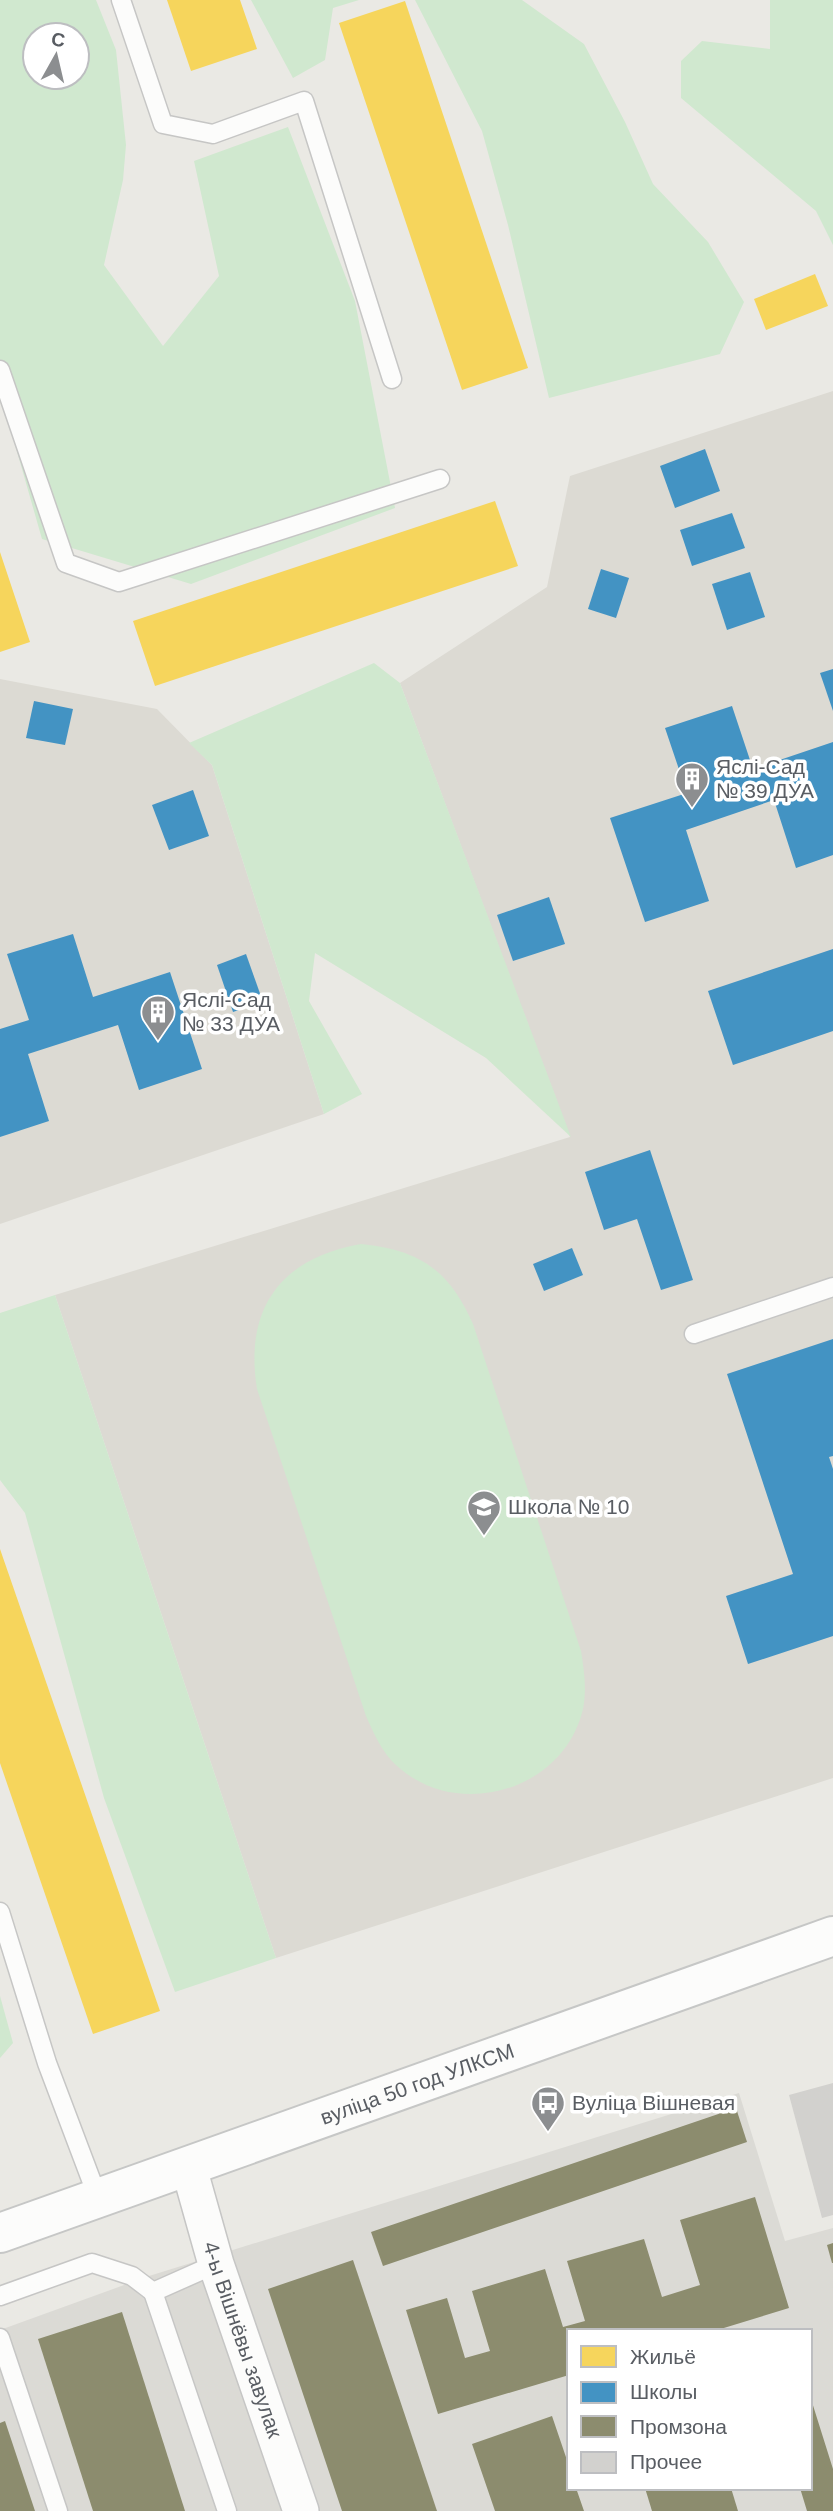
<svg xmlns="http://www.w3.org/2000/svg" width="833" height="2511" viewBox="0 0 833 2511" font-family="Arial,sans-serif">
<rect width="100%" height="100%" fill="#eae9e4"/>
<path fill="#dbdad5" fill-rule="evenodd" d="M739,2093L785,2241L833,2228V2511H0V2330L149,2276ZM569,2331H810V2488H569Z"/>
<g fill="#dcdad3">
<path d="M833,391V1778L276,1958L55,1295L570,1137L400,683L547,587L570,476Z"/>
<path d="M0,679L157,709L212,765L324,1114L0,1224Z"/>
</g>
<g fill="#d0e8cf" fill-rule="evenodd">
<path d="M0,0H96L116,50L126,145L123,180L104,265L163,346L219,276L194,161L288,127L355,301L395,508L191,584L42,539L0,392ZM35,35H77V77H35Z"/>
<path d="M251,0H359L333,8L325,60L293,78Z"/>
<path d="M415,0H522L584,44L625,122L653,184L708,242L744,302L720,354L549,398L508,225L482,131Z"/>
<path d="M770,0H833V245L816,211L681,98V61L702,41L770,49Z"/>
<path d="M374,663L400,683L571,1137L486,1058L315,953L309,1001L362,1094L324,1114L212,765L189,743Z"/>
<path d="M361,1244C420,1250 449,1270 473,1324L581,1651C584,1670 587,1689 583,1709C564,1791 457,1822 396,1765C382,1752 374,1734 366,1716L257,1389C244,1308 281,1258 361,1244Z"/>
<path d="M55,1295L276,1958L175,1992L104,1798L25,1513L0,1480V1313Z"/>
<path d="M0,1996L13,2043L0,2058Z"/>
</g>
<g fill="#f6d55c">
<path d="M167,0H240L257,49L191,71Z"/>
<path d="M405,1L528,368L462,390L339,23Z"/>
<path d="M815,274L828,306L766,330L754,299Z"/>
<path d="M495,501L518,566L155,686L133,621Z"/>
<path d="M0,552L30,642L0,652Z"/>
<path d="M0,1549L160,2011L93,2034L0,1763Z"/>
</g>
<g fill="#4393c3">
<path d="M705,449L720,491L675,508L660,466Z"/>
<path d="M732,513L745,548L692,566L680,530Z"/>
<path d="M601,569L629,578L616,618L588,609Z"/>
<path d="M750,572L765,617L727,630L712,584Z"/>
<path d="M833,669V711L820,673Z"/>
<path d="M34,701L73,709L65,745L26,738Z"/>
<path d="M732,706L753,769L833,742V855L796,868L774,800L686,830L709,901L645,922L610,818L687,793L665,728Z"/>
<path d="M193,790L209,836L169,850L152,805Z"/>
<path d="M549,897L565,944L513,961L497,915Z"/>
<path d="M73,934L93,997L170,972L202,1069L139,1090L118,1025L28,1054L49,1121L0,1137V1029L29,1020L7,954Z"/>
<path d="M833,949V1031L733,1065L708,991Z"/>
<path d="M246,954L263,1002L233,1012L217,965Z"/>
<path d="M650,1150L693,1280L661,1290L637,1219L604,1230L585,1172Z"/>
<path d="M572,1248L583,1275L544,1291L533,1264Z"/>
<path d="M833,1339V1456L829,1457L833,1469V1636L748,1664L726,1596L793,1574L727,1374Z"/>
</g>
<g fill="#8c8c6e">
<path d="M736,2108L747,2142L383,2266L371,2232Z"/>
<path d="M755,2197L789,2308L714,2331H569V2375L438,2414L406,2310L447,2298L465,2358L490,2351L472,2291L545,2269L563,2327L585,2321L567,2261L644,2239L662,2297L700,2285L680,2220Z"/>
<path d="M833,2243V2263H832L827,2245Z"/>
<path d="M353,2260L437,2511H342L268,2289Z"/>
<path d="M122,2312L185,2511H93L38,2339Z"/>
<path d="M811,2399L833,2469V2511H807L800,2488H810Z"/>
<path d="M552,2416L569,2466V2488H576L584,2511H495L472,2444Z"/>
<path d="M5,2421L35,2511H0V2423Z"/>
<path d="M645,2488H731L738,2511H652Z"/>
</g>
<path fill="#d2d1ce" d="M833,2083V2215L822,2218L789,2095Z"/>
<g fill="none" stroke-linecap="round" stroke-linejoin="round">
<g stroke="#c6c6c5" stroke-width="21">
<g id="service">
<path d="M121,0L163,124L213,134L304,101L392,379"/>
<path d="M0,370L66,563L119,582L440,479"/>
<path d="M694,1334L833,1287"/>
<path d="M0,1912L47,2063L98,2198"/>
<path d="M153,2292L227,2511"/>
<path d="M0,2296L92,2263L132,2276L153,2292L216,2264"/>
<path d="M0,2338L58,2511"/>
</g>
</g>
<g stroke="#c6c6c5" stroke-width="38">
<g id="minor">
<path id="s1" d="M189,2168L216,2264L301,2511"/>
</g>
</g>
<g stroke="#c6c7c6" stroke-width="42">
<g id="secondary">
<path id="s2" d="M0,2233L833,1936"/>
</g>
</g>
<use href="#service" stroke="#fcfcfb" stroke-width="18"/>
<use href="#minor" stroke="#fcfcfb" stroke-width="35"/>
<use href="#secondary" stroke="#fcfcfb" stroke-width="38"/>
</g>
<defs>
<g id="building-pin" transform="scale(1.75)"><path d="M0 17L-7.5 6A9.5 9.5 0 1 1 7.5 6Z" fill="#8c8e90" stroke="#fff"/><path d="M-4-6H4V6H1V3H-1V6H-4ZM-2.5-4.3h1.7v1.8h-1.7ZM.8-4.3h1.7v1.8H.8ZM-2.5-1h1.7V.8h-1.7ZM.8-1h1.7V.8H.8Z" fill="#fff"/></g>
<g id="school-pin" transform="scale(1.75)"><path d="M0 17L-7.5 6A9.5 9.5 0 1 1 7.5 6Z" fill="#8c8e90" stroke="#fff"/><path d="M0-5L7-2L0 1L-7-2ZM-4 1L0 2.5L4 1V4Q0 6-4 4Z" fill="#fff"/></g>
<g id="bus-pin" transform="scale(1.75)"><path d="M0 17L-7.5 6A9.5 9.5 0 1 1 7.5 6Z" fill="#8c8e90" stroke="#fff"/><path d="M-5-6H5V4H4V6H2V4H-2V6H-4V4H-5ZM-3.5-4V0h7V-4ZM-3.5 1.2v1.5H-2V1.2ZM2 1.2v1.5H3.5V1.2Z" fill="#fff"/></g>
</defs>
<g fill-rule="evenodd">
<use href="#building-pin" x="692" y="779"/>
<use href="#building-pin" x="158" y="1012"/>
<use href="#school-pin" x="484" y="1507"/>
<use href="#bus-pin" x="548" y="2103"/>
</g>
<g text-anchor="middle" stroke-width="7" stroke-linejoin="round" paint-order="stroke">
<g font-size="21" fill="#595d63" stroke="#fff" text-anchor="start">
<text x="716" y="774">Яслі-Сад<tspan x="716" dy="24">№ 39 ДУА</tspan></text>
<text x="182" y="1007">Яслі-Сад<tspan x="182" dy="24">№ 33 ДУА</tspan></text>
<text x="508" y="1514">Школа № 10</text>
<text x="572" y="2110">Вуліца Вішневая</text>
</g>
<g font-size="21" fill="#595d63" stroke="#fff">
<text dy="7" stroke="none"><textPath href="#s2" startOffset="443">вуліца 50 год УЛКСМ</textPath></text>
<text dy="7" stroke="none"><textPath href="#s1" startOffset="180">4-ы Вішнёвы завулак</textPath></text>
</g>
</g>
<rect x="567" y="2329" width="245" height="161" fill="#ffffff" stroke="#bdbec1" stroke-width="2"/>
<rect x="581" y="2346" width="35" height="21" fill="#f6d55c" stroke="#bdbec1" stroke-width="2"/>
<text x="630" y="2364" font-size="21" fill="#595d63">Жильё</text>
<rect x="581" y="2382" width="35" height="21" fill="#4393c3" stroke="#bdbec1" stroke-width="2"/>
<text x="630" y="2399" font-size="21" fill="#595d63">Школы</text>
<rect x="581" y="2416" width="35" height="21" fill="#8c8c6e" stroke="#bdbec1" stroke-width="2"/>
<text x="630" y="2434" font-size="21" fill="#595d63">Промзона</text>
<rect x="581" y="2452" width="35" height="21" fill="#d2d1ce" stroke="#bdbec1" stroke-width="2"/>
<text x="630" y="2469" font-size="21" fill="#595d63">Прочее</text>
<g transform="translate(56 56) rotate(8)"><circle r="33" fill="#ffffff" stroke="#bdbec1" stroke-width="2"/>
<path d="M0-5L12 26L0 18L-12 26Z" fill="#8c8e90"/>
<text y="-10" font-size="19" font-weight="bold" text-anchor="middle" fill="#595d63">С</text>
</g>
</svg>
